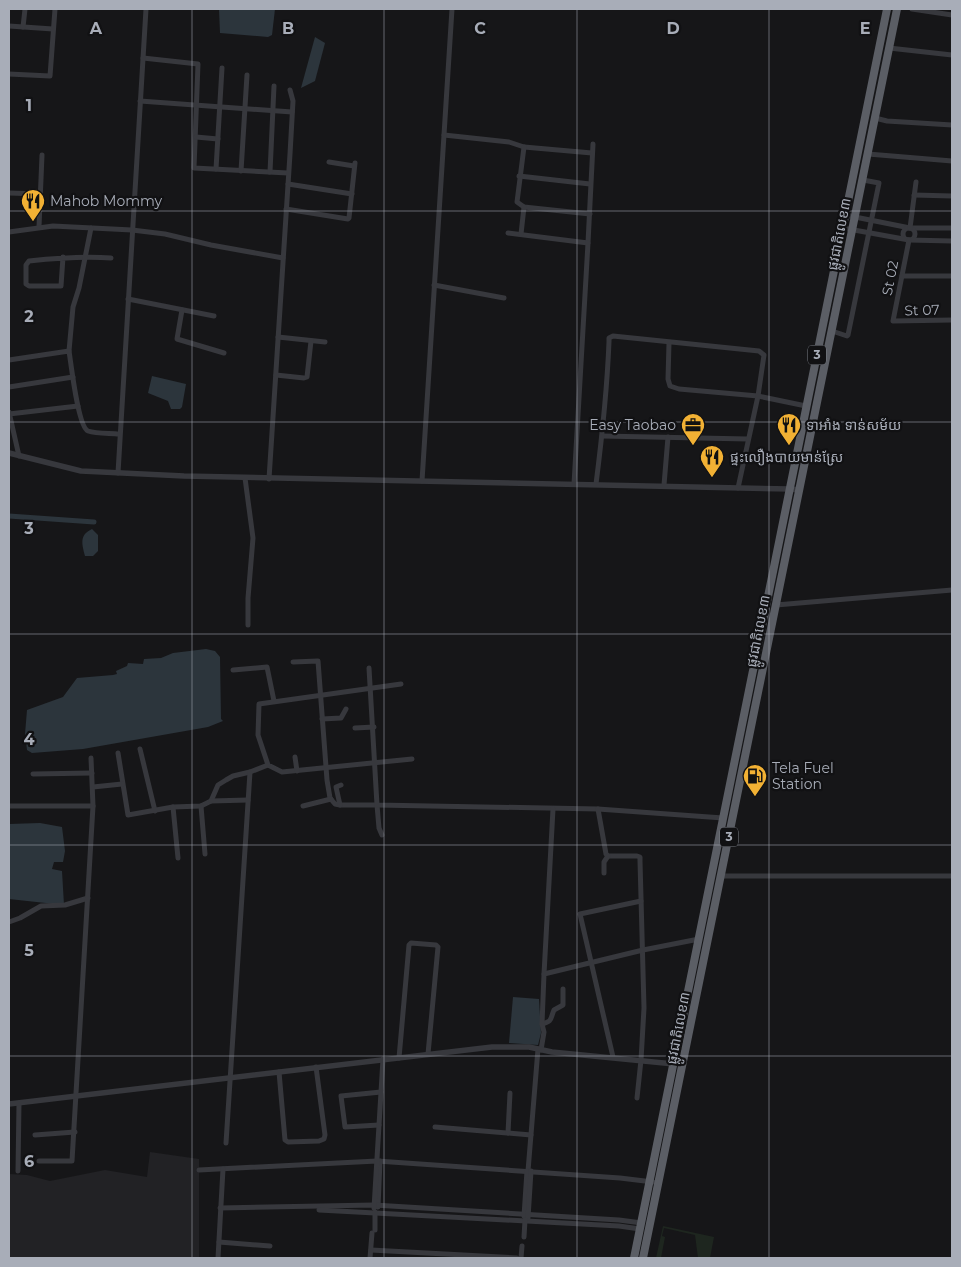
<svg xmlns="http://www.w3.org/2000/svg" width="961" height="1267" viewBox="0 0 961 1267" font-family="Montserrat,'Noto Sans Khmer',sans-serif">
<rect width="100%" height="100%" fill="#161618"/>
<path fill="#222225" d="M150,1152L199,1159V1258H9V1174L27,1175L50,1181L105,1170L147,1177Z"/>
<path fill="#1e261f" d="M663,1226L714,1237L710,1258H698L695,1235L664,1228L662,1236L665,1237L661,1258H656Z"/>
<g fill="#2c353c">
<path d="M219,9H275L272,35L268,37L220,33Z"/>
<path d="M315,37L325,43L315,81L301,88Z"/>
<path d="M152,376L186,384L182,407L180,409H171L168,401L148,393Z"/>
<path d="M92,529L98,535V551L93,556H85C82,544 79,535 92,529Z"/>
<path d="M206,649L215,651L220,657L221,719L223,721L208,727L83,749L32,753L27,750L25,734L27,710L63,697L77,678L113,675L117,674L116,671L127,666L128,663L143,664L144,659L161,658L173,653Z"/>
<path d="M40,823L62,827L65,851L63,862H54L52,869L62,871L64,905L9,899V824Z"/>
<path d="M513,997L539,999L541,1033L538,1045L509,1043Z"/>
</g>
<g fill="none" stroke-linecap="round" stroke-linejoin="round">
<path stroke="#2c353c" stroke-width="5" d="M9,516L94,522"/>
<g stroke="#37383d" stroke-width="5">
<path d="M912,9L952,15"/>
<path d="M9,26L53,29"/>
<path d="M23,27L25,9"/>
<path d="M889,48L952,55"/>
<path d="M143,58L198,64L194,168L288,173"/>
<path d="M9,74L50,76L55,9"/>
<path d="M140,101L292,112"/>
<path d="M875,118L887,121L952,125"/>
<path d="M444,135L509,142L524,147L592,153"/>
<path d="M196,137L218,139"/>
<path d="M524,147L517,202L524,207L590,214"/>
<path d="M868,154L952,161"/>
<path d="M329,162L354,166"/>
<path d="M216,169L222,68"/>
<path d="M241,171L247,75"/>
<path d="M270,172L274,86"/>
<path d="M519,176L590,184"/>
<path d="M288,184L352,194"/>
<path d="M9,193L40,194"/>
<path d="M914,195L952,196"/>
<path d="M286,209L348,219L349,218L355,163"/>
<path d="M845,215L910,228H952"/>
<path d="M39,227L42,155"/>
<circle cx="909" cy="234" r="6"/>
<path d="M843,228L909,240L952,241"/>
<path d="M910,228L916,182"/>
<path d="M9,232L53,226L132,230L165,234L211,245L283,258"/>
<path d="M508,233L588,243L593,144"/>
<path d="M521,234L524,207"/>
<path d="M909,240L893,321L952,320"/>
<path d="M63,257L61,286H29L26,284V265L29,261C57,258 83,256 111,258"/>
<path d="M902,276H952"/>
<path d="M434,285L504,298"/>
<path d="M128,299L214,316"/>
<path d="M182,310L177,339L224,353"/>
<path d="M832,331L847,336L848,335L879,183L863,180"/>
<path d="M278,337L325,342"/>
<path d="M669,343L668,379L670,386L679,389L758,396L806,406"/>
<path d="M69,351L73,307L79,288L91,228"/>
<path d="M9,360L69,351C71,363 78,427 88,431C97,434 110,433 119,434"/>
<path d="M276,375L304,378L307,377L311,341"/>
<path d="M9,387L73,377"/>
<path d="M9,412L19,456"/>
<path d="M9,414L78,406"/>
<path d="M602,436L748,439"/>
<path d="M118,473L146,9"/>
<path d="M245,478L253,538L248,598V625"/>
<path d="M269,479L290,154L293,101L290,90"/>
<path d="M422,481L452,9"/>
<path d="M574,484L588,243"/>
<path d="M596,484C602,437 607,390 609,342V338L613,336L759,351L764,355L758,396L738,488"/>
<path d="M664,485L668,437"/>
<path d="M776,605L952,590"/>
<path d="M293,662L318,661L327,780L330,798L335,804L340,805H377L379,828L382,835"/>
<path d="M369,668L377,805L598,809L723,818"/>
<path d="M233,670L267,667L274,701"/>
<path d="M401,684L259,704L258,735L268,765L282,772L412,759"/>
<path d="M322,719L341,718L346,709"/>
<path d="M355,728L374,727"/>
<path d="M140,749L155,811"/>
<path d="M118,753L128,815L173,807L201,806L211,801L218,785L226,780L233,776L250,772"/>
<path d="M295,757L297,771"/>
<path d="M33,774L92,773"/>
<path d="M93,787L122,784"/>
<path d="M211,801L248,800"/>
<path d="M340,805L336,787L341,785"/>
<path d="M9,806H93"/>
<path d="M201,806L205,854"/>
<path d="M303,806L331,799"/>
<path d="M173,807L178,858"/>
<path d="M598,809L606,854L608,856H637L640,857V861L644,1008L641,1060L637,1098"/>
<path d="M604,873V862L608,856"/>
<path d="M721,876H952"/>
<path d="M9,922L20,918L41,906L65,905L88,898"/>
<path d="M544,974L553,809"/>
<path d="M542,1024C553,1021 550,1019 554,1010L563,1005V989"/>
<path d="M541,1050L544,1032L542,1024L544,974L643,950L699,939"/>
<path d="M613,1057L580,914L641,901"/>
<path d="M399,1058L409,945L411,943L436,945L438,947L428,1054"/>
<path d="M279,1072L285,1140L288,1142L319,1141L324,1139L325,1135L316,1067"/>
<path d="M379,1125L345,1127L341,1096L381,1092"/>
<path d="M435,1127L531,1135"/>
<path d="M508,1133L510,1093"/>
<path d="M35,1135L75,1132"/>
<path d="M226,1143L250,772L268,765"/>
<path d="M39,1161H72L93,806L91,758"/>
<path d="M199,1170L377,1161L620,1178L653,1182"/>
<path d="M18,1171L19,1103"/>
<path d="M528,1171L538,1049"/>
<path d="M378,1207L380,1161"/>
<path d="M220,1208L374,1205L619,1220L642,1223"/>
<path d="M374,1208L383,1059"/>
<path d="M319,1210L619,1226L640,1229"/>
<path d="M524,1216L527,1171"/>
<path d="M528,1218L531,1171"/>
<path d="M375,1230V1212"/>
<path d="M524,1237L525,1220"/>
<path d="M219,1242L270,1246"/>
<path d="M371,1250L517,1258"/>
<path d="M218,1258L223,1169"/>
<path d="M370,1258L372,1233"/>
<path d="M521,1258L522,1246"/>
</g>
<g stroke="#37383d" stroke-width="5.5">
<path d="M9,453L81,471L184,476L790,489L800,490"/>
<path d="M9,1104L492,1047H529L552,1052L674,1064"/>
</g>
<g stroke="#5b5e65" stroke-width="8">
<path d="M634,1258L887,9"/>
<path d="M643,1258L897,9"/>
</g>
</g>
<path fill="none" stroke="#a8adb8" stroke-width="1" stroke-opacity="0.55" d="M192,9V1258M384,9V1258M577,9V1258M769,9V1258M9,211H952M9,422H952M9,634H952M9,845H952M9,1056H952"/>
<defs>
<g id="restaurant-pin" transform="scale(1.25)"><path d="M0 17L-7.5 6A9.5 9.5 0 1 1 7.5 6Z" fill="#f2b134" stroke="#111113"/><path d="M-5-6h1v4h1v-4h1v4h1v-4h1v5L-1.5 .5V6h-2V.5L-5-1ZM5-6V6H3V1.5H1.5Q1.5-4 5-6Z" fill="#111"/></g>
<g id="office-pin" transform="scale(1.25)"><path d="M0 17L-7.5 6A9.5 9.5 0 1 1 7.5 6Z" fill="#f2b134" stroke="#111113"/><path d="M-6-3h4V-5.5h4V-3h4V5H-6ZM-1-4.5V-3h2v-1.5ZM-6 0V1H6V0Z" fill="#111"/></g>
<g id="fuel-pin" transform="scale(1.25)"><path d="M0 17L-7.5 6A9.5 9.5 0 1 1 7.5 6Z" fill="#f2b134" stroke="#111113"/><path d="M-5.5-6h7V0h2V4h1.3V-2.5L3-4.5l.8-.8L6-3V5H2.5V1h-1V6h-7ZM-4.2-4.7v3.2H.2V-4.7Z" fill="#111"/></g>
</defs>
<g fill-rule="evenodd">
<use href="#restaurant-pin" x="33" y="201"/>
<use href="#office-pin" x="693" y="425"/>
<use href="#restaurant-pin" x="789" y="425"/>
<use href="#restaurant-pin" x="712" y="457"/>
<use href="#fuel-pin" x="755" y="776"/>
</g>
<g text-anchor="middle" stroke-width="4.5" stroke-linejoin="round" paint-order="stroke">
<g fill="#111113" stroke="#7b7e86" stroke-width="1">
<rect x="808" y="345.5" width="18" height="19" rx="4"/>
<rect x="720" y="827.5" width="18" height="19" rx="4"/>
</g>
<g font-size="12" font-weight="bold" fill="#a8adb8">
<text x="817" y="359">3</text>
<text x="729" y="841">3</text>
</g>
<g font-size="14" fill="#a8adb8" stroke="#111113" text-anchor="start">
<text x="50" y="206">Mahob Mommy</text>
<text x="676" y="430" text-anchor="end">Easy Taobao</text>
<text x="806" y="430">ទាអាំង ទាន់សម័យ</text>
<text x="730" y="462">ផ្ទះលឿងបាយមាន់ស្រែ</text>
<text x="772" y="773">Tela Fuel<tspan x="772" dy="16">Station</tspan></text>
</g>
<g font-size="14" fill="#a8adb8" stroke="#111113">
<text transform="translate(839 234) rotate(-79)" y="5">ផ្លូវជាតិលេខ៣</text>
<text transform="translate(890 278) rotate(-79)" y="5">St 02</text>
<text transform="translate(922 310) rotate(-2)" y="5">St 07</text>
<text transform="translate(758 631) rotate(-79)" y="5">ផ្លូវជាតិលេខ៣</text>
<text transform="translate(678 1028) rotate(-79)" y="5">ផ្លូវជាតិលេខ៣</text>
</g>
</g>
<g font-size="16" text-anchor="middle" font-weight="bold" fill="#a8adb8" stroke="#111113" stroke-width="4.5" stroke-linejoin="round" paint-order="stroke">
<text x="96" y="34">A</text>
<text x="288" y="34">B</text>
<text x="480" y="34">C</text>
<text x="673" y="34">D</text>
<text x="865" y="34">E</text>
<text x="29" y="111">1</text>
<text x="29" y="322">2</text>
<text x="29" y="534">3</text>
<text x="29" y="745">4</text>
<text x="29" y="956">5</text>
<text x="29" y="1167">6</text>
</g>
<rect width="961" height="1267" fill="none" stroke="#a8adb8" stroke-width="20"/>
</svg>
